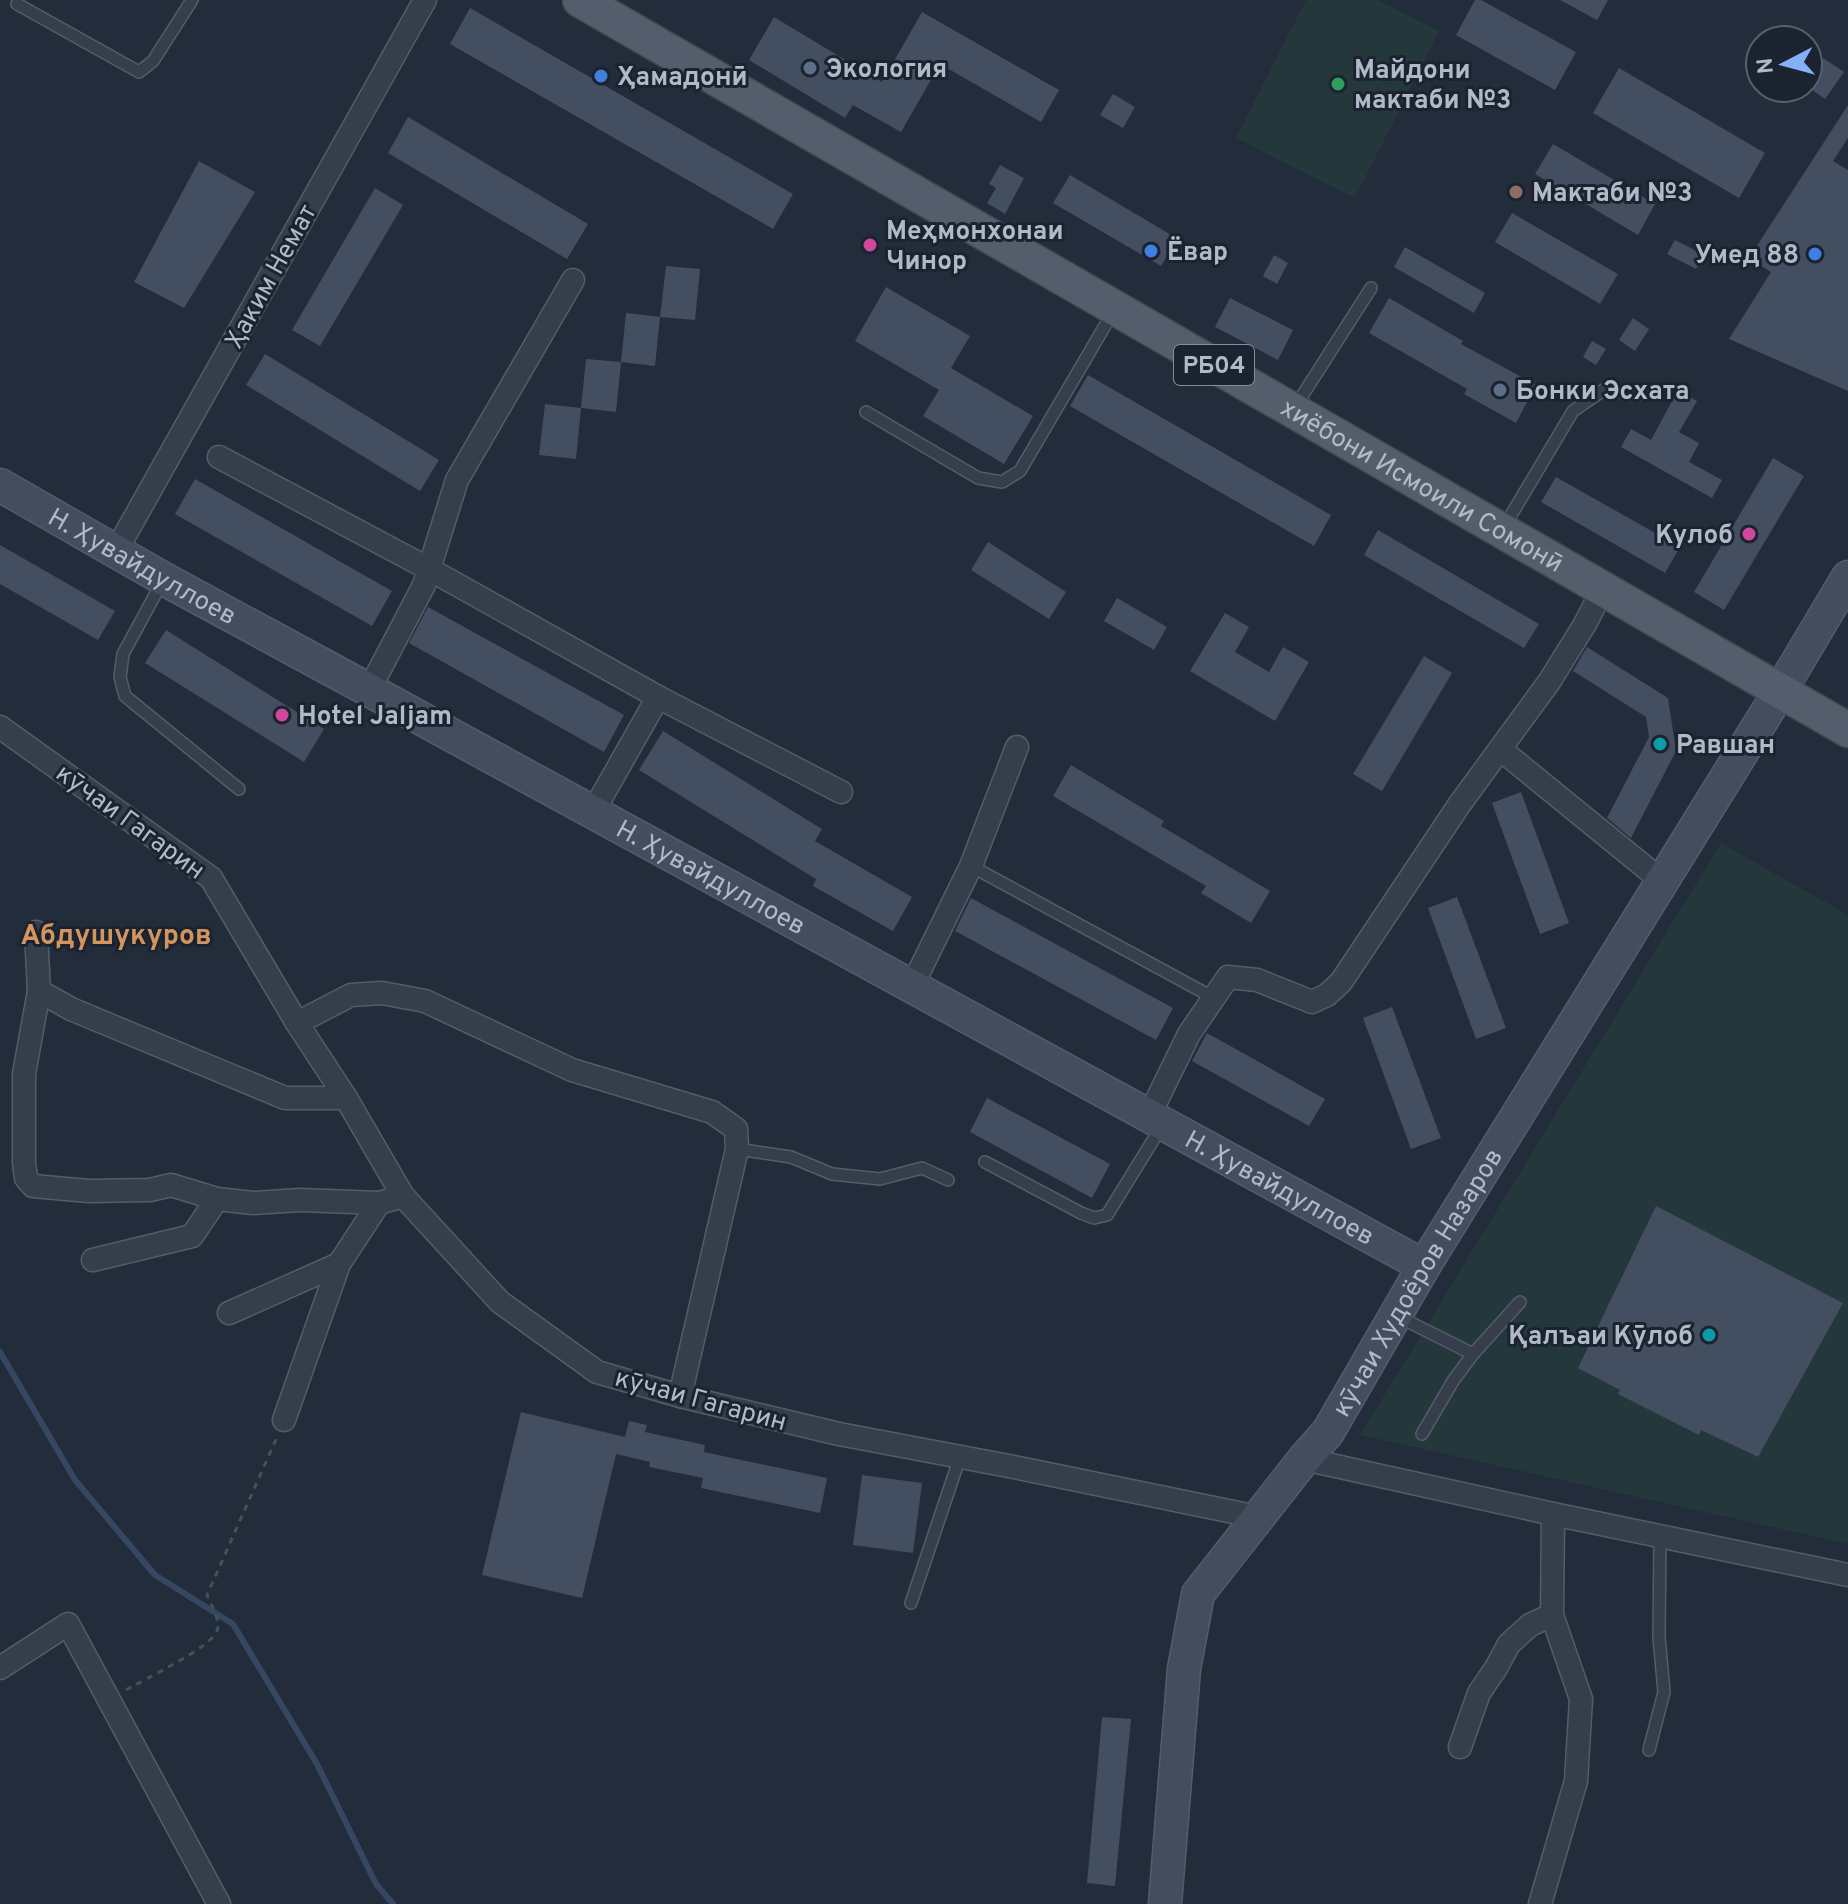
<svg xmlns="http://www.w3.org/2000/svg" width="1848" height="1904" viewBox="0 0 1848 1904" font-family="Overpass,sans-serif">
<rect width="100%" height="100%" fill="#222c3b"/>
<g fill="#24383c">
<path d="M1306,0H1378L1439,31L1355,198L1236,138Z"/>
<path d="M1721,843L1848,915V1544L1360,1435Z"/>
</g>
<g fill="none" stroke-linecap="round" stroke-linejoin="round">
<path stroke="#364762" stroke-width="6" d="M0,1352L75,1480L155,1575L233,1624L317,1764L376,1884L393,1904"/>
</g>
<g fill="#434f60">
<path d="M1475,0H1481L1576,52L1555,90L1456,35Z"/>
<path d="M1560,0H1608L1597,20Z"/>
<path d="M470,8L793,194L773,229L450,44Z"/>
<path d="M922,12L1059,90L1041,122L940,64L901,132L853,105L845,118L749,60L774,17L882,82Z"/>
<path d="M1823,58L1844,72L1825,99L1808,87V79Z"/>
<path d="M1619,68L1765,153L1739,198L1593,113Z"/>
<path d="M1113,94L1135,107L1123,128L1100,115Z"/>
<path d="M1848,105V138L1833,161L1848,170V391L1729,339L1771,272L1749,258Z"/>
<path d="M408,117L588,224L567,259L388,153Z"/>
<path d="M1553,144L1655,204L1638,235L1535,174Z"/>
<path d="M199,161L255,192L184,308L134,282Z"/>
<path d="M1000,165L1024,178L1005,214L987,203L996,188L989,184Z"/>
<path d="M1070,175L1178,239L1161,266L1053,203Z"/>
<path d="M375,188L403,205L320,346L292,330Z"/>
<path d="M1512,213L1618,274L1600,304L1495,242Z"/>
<path d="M1675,240L1704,255L1696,269L1667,254Z"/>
<path d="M1405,247L1485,293L1474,313L1394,267Z"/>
<path d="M1274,255L1288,263L1277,284L1263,276Z"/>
<path d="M666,266L700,269L695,320L660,317Z"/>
<path d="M886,287L970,336L951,368L1033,416L1004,464L923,416L939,390L855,341Z"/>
<path d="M1230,298L1293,330L1278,360L1215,327Z"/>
<path d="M1389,298L1463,341L1461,344L1536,385L1516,423L1464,394L1467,389L1369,333Z"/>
<path d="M626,313L660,317L655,366L621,362Z"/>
<path d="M1633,318L1649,329L1635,351L1619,340Z"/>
<path d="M1592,341L1606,349L1596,365L1583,357Z"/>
<path d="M265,354L439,460L420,491L246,385Z"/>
<path d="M586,359L621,362L616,412L581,408Z"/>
<path d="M1088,375L1331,515L1314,546L1070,406Z"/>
<path d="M1678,390L1697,401L1679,432L1699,443L1689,462L1722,480L1712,498L1621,447L1631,429L1651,440Z"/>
<path d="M545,404L581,408L576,459L539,455Z"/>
<path d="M1773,458L1804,476L1724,610L1694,592Z"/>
<path d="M1556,477L1680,547L1665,573L1541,502Z"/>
<path d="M195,479L392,591L372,626L175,514Z"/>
<path d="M1378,530L1539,624L1524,648L1364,555Z"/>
<path d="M988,542L1066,592L1049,619L971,570Z"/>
<path d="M0,545L115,611L98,640L0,584Z"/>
<path d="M1117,598L1167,627L1154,650L1104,621Z"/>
<path d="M428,607L624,715L604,752L409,643Z"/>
<path d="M1225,613L1249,627L1235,652L1269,672L1283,647L1309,662L1275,721L1190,671Z"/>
<path d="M166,630L324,729L304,762L145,663Z"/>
<path d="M1587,647L1668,698L1676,751L1631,838L1607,818L1649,737L1646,717L1573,671Z"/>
<path d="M1424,656L1452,673L1382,791L1353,774Z"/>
<path d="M663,731L822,829L815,841L912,897L893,931L813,886L816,879L639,770Z"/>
<path d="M1071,765L1164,821L1161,826L1270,891L1251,923L1201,893L1206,886L1053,796Z"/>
<path d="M1521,792L1569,923L1540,934L1492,803Z"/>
<path d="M1457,897L1506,1028L1476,1039L1428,908Z"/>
<path d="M971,898L1173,1008L1156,1040L955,931Z"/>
<path d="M1392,1007L1441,1138L1411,1149L1363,1018Z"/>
<path d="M1207,1033L1325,1099L1309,1126L1192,1061Z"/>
<path d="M987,1098L1110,1164L1092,1198L970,1132Z"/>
<path d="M1656,1206L1843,1303L1758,1457L1701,1430L1699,1435L1618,1394L1620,1390L1578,1368Z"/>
<path d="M521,1412L625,1437L629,1421L647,1425L645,1432L705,1445L704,1452L827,1478L820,1513L701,1488L703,1478L649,1467L650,1462L616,1454L582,1598L482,1575Z"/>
<path d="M862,1475L922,1483L913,1553L853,1545Z"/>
<path d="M1102,1717L1131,1719L1115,1886L1087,1883Z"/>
</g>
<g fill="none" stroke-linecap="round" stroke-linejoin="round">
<g stroke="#545c69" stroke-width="14">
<g id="lane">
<path d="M17,4L139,72L153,61L192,0"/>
<path d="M1295,407L1371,288"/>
<path d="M866,412L978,478L1002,482L1020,471L1113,312"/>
<path d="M1504,527L1573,411L1605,389L1637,395"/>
<path d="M162,582L123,654L120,677L125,696L239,789"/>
<path d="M971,866L1214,998"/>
<path d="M737,1149L791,1157L832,1174L880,1179L922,1168L948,1180"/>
<path d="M985,1162L1081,1213L1094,1218L1107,1215L1163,1124"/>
<path d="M1399,1317L1473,1354L1520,1302"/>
<path d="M1422,1434L1453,1381L1473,1354"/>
<path d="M911,1603L960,1457"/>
<path d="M1649,1750L1664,1692L1659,1637L1660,1537"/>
</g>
</g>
<g stroke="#545c69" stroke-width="25">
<g id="street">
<path d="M219,457L429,569L658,697L841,792"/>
<path d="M116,551L425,0"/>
<path d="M369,690L424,585L457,480L573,280"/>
<path d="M0,727L211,878L297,1023L346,1098L403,1196L500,1302L597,1372L680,1396L839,1434L1014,1467L1258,1517"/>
<path d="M1500,749L1662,881"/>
<path d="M593,812L658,697"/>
<path d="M36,932L39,991L71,1009L285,1098H346"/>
<path d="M912,986L971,866L1017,747"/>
<path d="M39,991L24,1074V1163L26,1178L33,1186L89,1191L150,1190L171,1185L217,1199L253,1203L300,1200L379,1203L403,1196"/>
<path d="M297,1023L351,995L382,993L425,1001L572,1070L712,1112L736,1129L737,1149L680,1396"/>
<path d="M1149,1116L1189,1034L1228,977L1257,980L1312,1002L1327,995L1341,982L1459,805L1549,682L1585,624L1603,589"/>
<path d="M93,1260L192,1236L217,1199"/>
<path d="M229,1313L339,1264"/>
<path d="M284,1420L339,1264L379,1203"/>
<path d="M1304,1459L1553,1514L1848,1575"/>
<path d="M0,1668L68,1624L219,1904"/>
<path d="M1460,1747L1479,1693L1496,1668L1509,1644L1530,1625L1552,1615"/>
<path d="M1540,1904L1576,1781L1581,1699L1552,1615L1553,1514"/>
</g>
</g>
<g stroke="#545c69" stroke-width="35">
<g id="secondary">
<path id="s1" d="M0,485L164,579L369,690L1424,1266"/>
<path id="s2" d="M1165,1904L1184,1669L1198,1594L1304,1459L1328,1432L1424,1266L1780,691L1848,577"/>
</g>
</g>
<g stroke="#3f4754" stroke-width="37">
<g id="primary">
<path id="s3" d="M580,0L1848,730"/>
</g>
</g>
<path stroke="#3f5456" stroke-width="3" stroke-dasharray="6 6" stroke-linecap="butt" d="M126,1690C145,1679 210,1648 217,1631C221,1620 211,1605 207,1595L277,1437"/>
<use href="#lane" stroke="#363e4b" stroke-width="11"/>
<use href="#street" stroke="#363e4b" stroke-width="22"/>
<use href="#secondary" stroke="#444d5e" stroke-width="32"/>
<use href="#primary" stroke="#545d6b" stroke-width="34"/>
</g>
<g fill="#5c6f8a" stroke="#1b2330" stroke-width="3">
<circle cx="810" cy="68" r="8"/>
<circle cx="1500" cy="390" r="8"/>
</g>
<g fill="#3f7fe0" stroke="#1b2330" stroke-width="3">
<circle cx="601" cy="76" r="8"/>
<circle cx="1151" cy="251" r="8"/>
<circle cx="1815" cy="254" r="8"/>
</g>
<circle fill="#2e9e5b" stroke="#1b2330" stroke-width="3" cx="1338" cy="84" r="8"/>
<circle fill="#8d6e63" stroke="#1b2330" stroke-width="3" cx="1516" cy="192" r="8"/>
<g fill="#d1479c" stroke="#1b2330" stroke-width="3">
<circle cx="870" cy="245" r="8"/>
<circle cx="1749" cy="534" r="8"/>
<circle cx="282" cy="715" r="8"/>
</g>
<g fill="#0f9aa8" stroke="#1b2330" stroke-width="3">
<circle cx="1660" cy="744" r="8"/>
<circle cx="1709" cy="1335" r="8"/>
</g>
<g text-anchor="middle" stroke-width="6" stroke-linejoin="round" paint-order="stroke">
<rect fill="#1b2330" stroke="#848c9a" stroke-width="2" x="1174" y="345" width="80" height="40" rx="6"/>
<g font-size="24" font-weight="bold" fill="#b1b9c7">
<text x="1214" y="373">РБ04</text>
</g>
<g font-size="26" font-weight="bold" fill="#b1b9c7" stroke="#1b2330" text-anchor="start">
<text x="826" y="77">Экология</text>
<text x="1354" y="78">Майдони<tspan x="1354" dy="30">мактаби №3</tspan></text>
<text x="617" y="85">Ҳамадонӣ</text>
<text x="1532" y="201">Мактаби №3</text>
<text x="886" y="239">Меҳмонхонаи<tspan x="886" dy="30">Чинор</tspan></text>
<text x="1167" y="260">Ёвар</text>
<text x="1799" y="263" text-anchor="end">Умед 88</text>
<text x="1516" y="399">Бонки Эсхата</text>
<text x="1733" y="543" text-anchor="end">Кулоб</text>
<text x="298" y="724">Hotel Jaljam</text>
<text x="1676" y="753">Равшан</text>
<text x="1693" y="1344" text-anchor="end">Қалъаи Кӯлоб</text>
</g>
<g font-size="26" fill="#b1b9c7" stroke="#1b2330">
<text transform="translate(270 276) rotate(-61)" y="9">Ҳаким Немат</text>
<text dy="9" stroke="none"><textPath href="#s3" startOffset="972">хиёбони Исмоили Сомонӣ</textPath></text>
<text dy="9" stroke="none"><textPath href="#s1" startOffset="164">Н. Ҳувайдуллоев</textPath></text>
<text transform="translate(131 821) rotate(36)" y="9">кӯчаи Гагарин</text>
<text dy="9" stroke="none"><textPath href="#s1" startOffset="812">Н. Ҳувайдуллоев</textPath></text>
<text dy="9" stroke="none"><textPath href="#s1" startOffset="1460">Н. Ҳувайдуллоев</textPath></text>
<text dy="9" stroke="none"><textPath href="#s2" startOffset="694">кӯчаи Худоёров Назаров</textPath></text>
<text transform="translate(701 1399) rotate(15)" y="9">кӯчаи Гагарин</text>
</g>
<g font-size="28" font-weight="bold" fill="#d3955f" stroke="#1b2330">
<text x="116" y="944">Абдушукуров</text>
</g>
</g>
<g transform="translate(1784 64) rotate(264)"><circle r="38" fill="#1b2330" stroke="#575f6c" stroke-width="2"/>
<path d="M0-6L14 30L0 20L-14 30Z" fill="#86aff7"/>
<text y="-12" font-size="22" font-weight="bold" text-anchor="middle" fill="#b1b9c7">N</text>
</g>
</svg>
